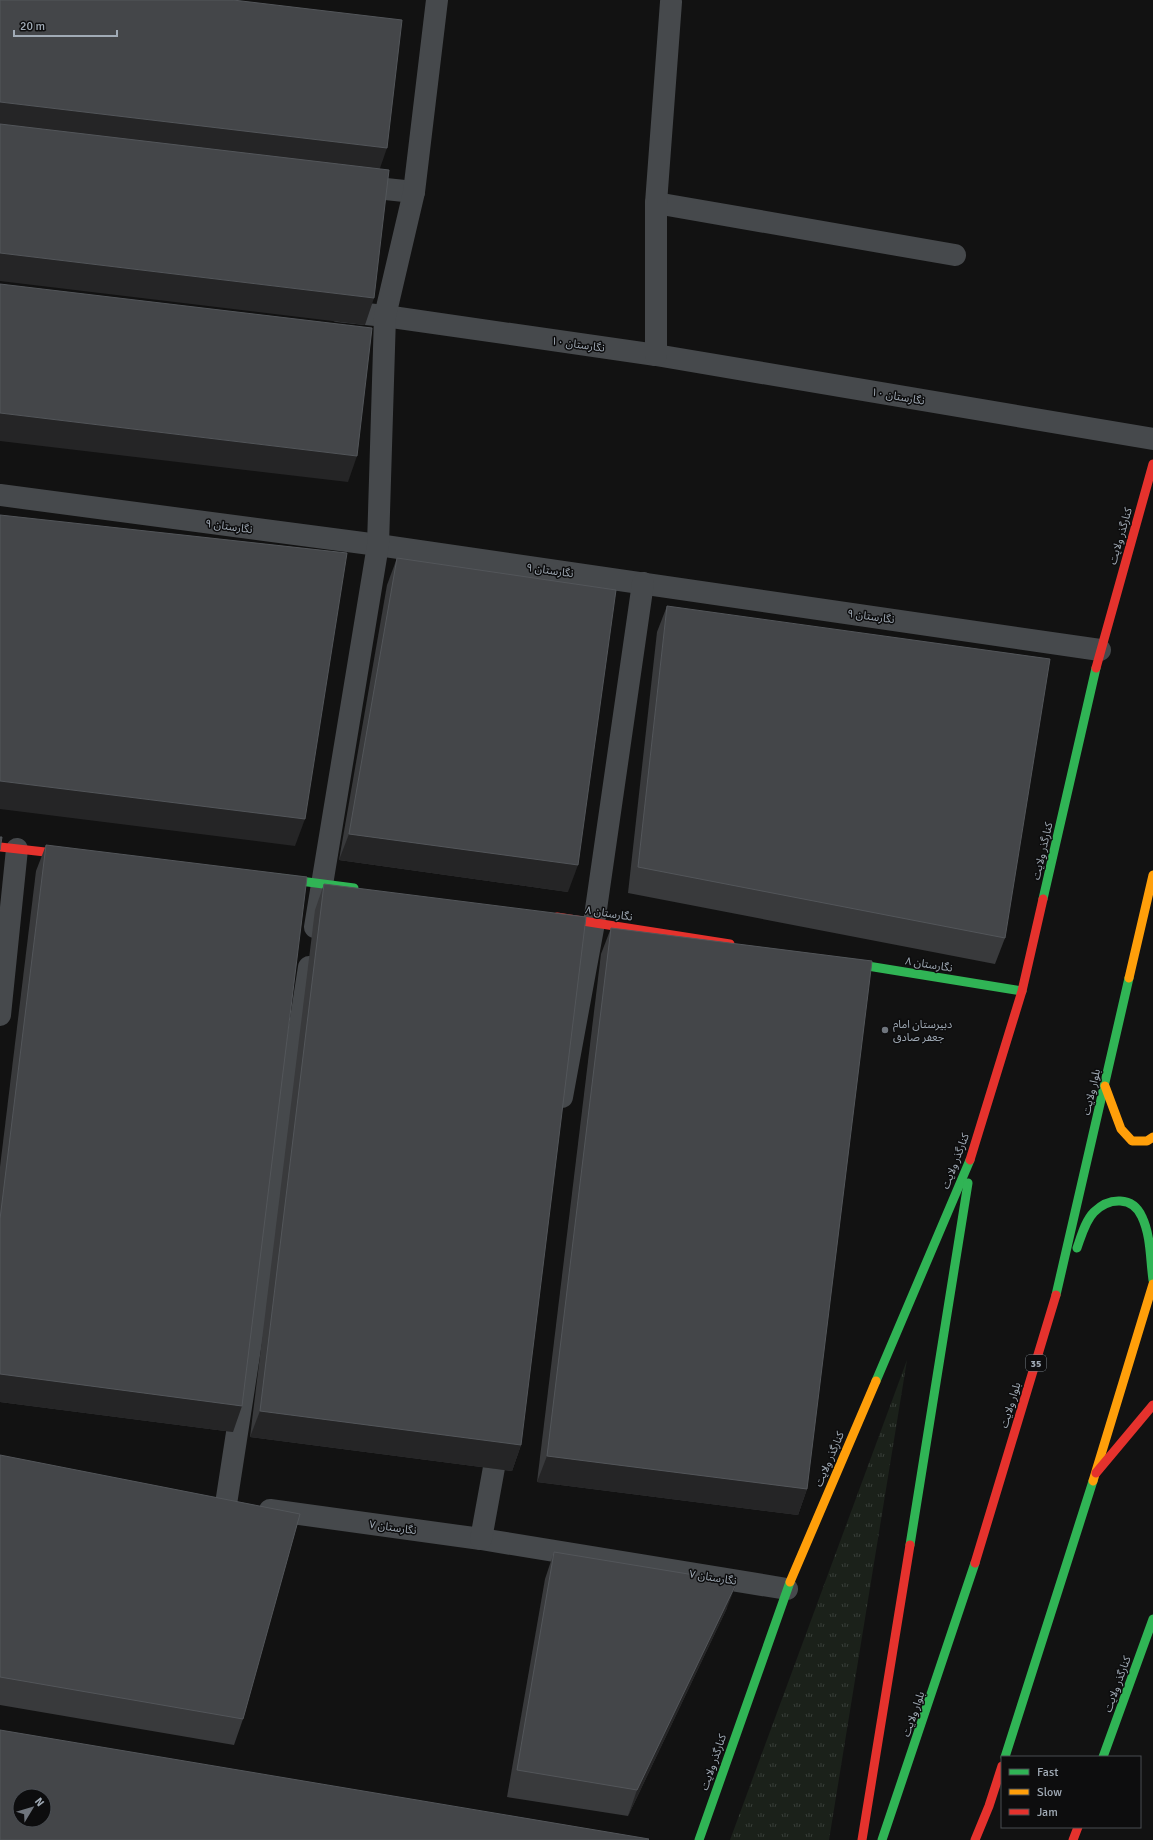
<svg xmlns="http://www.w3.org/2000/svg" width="1153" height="1840" viewBox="0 0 1153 1840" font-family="Signika,'Noto Sans Arabic',sans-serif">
<defs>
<pattern id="grass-tufts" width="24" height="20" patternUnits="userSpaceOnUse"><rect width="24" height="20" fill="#1b211a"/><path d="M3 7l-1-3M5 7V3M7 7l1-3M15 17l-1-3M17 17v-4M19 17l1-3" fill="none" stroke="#393f39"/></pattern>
</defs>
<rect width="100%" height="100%" fill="#121212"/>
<path fill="url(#grass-tufts)" d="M907,1360L829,1840H730Z"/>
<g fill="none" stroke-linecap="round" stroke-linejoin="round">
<g stroke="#46494c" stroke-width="22">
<path d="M357,186L414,192"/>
<path d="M656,203L955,255"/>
<path d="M338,311L385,316L656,355L1153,439"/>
<path d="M656,355V203L671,2"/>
<path d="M0,495L378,545L1100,650"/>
<path d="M315,927L378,545L385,316L414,192L437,0"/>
<path d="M0,1015L17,849"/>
<path d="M562,1097L594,923L643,583"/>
<path d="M226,1504L309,967"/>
<path d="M270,1510L481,1539L787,1589"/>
<path d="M481,1539L499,1440"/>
</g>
<g stroke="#30b455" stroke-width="9">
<path d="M277,878L354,888"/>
<path d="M1043,899L1096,668"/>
<path d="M843,962L1022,991"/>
<path d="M1077,1248C1081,1237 1085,1221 1094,1212C1109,1197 1133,1196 1142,1217C1151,1236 1150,1259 1153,1280"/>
<path d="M1056,1295L1129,978"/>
<path d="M876,1381L970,1160"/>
<path d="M910,1545L968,1183"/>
<path d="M1005,1757L1093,1481"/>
<path d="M1103,1757L1153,1619"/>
<path d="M699,1840L790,1582"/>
<path d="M882,1840L975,1563"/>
</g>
<g stroke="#ff9f0a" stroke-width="9">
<path d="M1129,978L1153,875"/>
<path d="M1105,1086L1121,1129L1132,1141H1147L1153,1137"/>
<path d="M1093,1481L1153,1284"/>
<path d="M790,1582L876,1381"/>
</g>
<g stroke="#e5322d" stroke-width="9">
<path d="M1096,668L1153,464"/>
<path d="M0,847L72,855"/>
<path d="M557,917L730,944"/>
<path d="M970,1160L1022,991L1043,899"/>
<path d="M1096,1473L1153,1405"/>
<path d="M975,1563L1056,1295"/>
<path d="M862,1840L910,1545"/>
<path d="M975,1840L989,1806L1002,1766"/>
<path d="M1073,1840L1078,1827"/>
</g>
</g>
<g fill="#393a3c">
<path d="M397,558L568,892L339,860L387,585Z"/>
<path d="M667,606L1005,938L995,964L628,893L657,632Z"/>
<path d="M46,845L233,1432L0,1402V1167L36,871Z"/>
<path d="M324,884L521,1445L512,1471L250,1437L315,910Z"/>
<path d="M611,928L807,1489L798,1515L537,1482L601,954Z"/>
<path d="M0,1455L243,1719L234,1745L0,1705Z"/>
<path d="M554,1552L727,1608L628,1816L507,1797L545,1579Z"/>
</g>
<g fill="#252526">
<path d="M0,102L387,148L378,174L0,129Z"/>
<path d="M0,253L374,298L365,325L0,281Z"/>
<path d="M0,413L357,456L348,482L0,441Z"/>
<path d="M0,781L305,819L295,846L0,809Z"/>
<path d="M349,834L578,865L568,892L339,860Z"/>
<path d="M0,1374L242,1406L233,1432L0,1402Z"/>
<path d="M260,1411L521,1445L512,1471L250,1437Z"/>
<path d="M547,1456L807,1489L798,1515L537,1482Z"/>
<path d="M737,1582L727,1608L628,1816L637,1790Z"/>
</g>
<g fill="#444649" stroke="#53565a" fill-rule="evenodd">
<path d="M0,0H233L402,20L387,148L0,102Z"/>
<path d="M0,124L389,170L374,298L0,253Z"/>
<path d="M0,284L372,328L357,456L0,413Z"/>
<path d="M0,515L347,553L305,819L0,781Z"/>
<path d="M397,558L616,590L578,865L349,834Z"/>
<path d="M667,606L1050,659L1005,938L638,867Z"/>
<path d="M0,837H2L0,850Z"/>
<path d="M46,845L307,877L242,1406L0,1374V1219Z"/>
<path d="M324,884L586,917L521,1445L260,1411Z"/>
<path d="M611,928L872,961L807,1489L547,1456Z"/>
<path d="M0,1455L300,1514L243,1719L0,1677Z"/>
<path d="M554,1552L737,1582L637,1790L517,1770Z"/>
<path d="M0,1730L649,1839L648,1840H0ZM20,1796H44V1820H20Z"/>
</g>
<circle fill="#6f757d" stroke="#0d0d0e" stroke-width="1.5" cx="885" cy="1030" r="4"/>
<g text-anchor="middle" stroke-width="3" stroke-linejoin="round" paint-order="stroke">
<rect fill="#0d0d0e" stroke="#757c84" stroke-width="1" x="1026" y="1355" width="20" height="16" rx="3"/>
<g font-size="10" font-weight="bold" fill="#a1abb6">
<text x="1036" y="1367">35</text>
</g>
<g font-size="11" fill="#a1abb6" stroke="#0d0d0e">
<text transform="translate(578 344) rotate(8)" y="4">نگارستان ۱۰</text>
<text transform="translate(898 396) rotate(10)" y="4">نگارستان ۱۰</text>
<text transform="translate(229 526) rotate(8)" y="4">نگارستان ۹</text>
<text transform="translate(1120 536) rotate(-74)" y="4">کنارگذر ولایت</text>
<text transform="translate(550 570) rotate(8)" y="4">نگارستان ۹</text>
<text transform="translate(871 616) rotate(8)" y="4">نگارستان ۹</text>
<text transform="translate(1042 851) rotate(-77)" y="4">کنارگذر ولایت</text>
<text transform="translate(609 913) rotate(9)" y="4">نگارستان ۸</text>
<text transform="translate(929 964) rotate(9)" y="4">نگارستان ۸</text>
<text transform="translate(1091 1092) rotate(-77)" y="4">بلوار ولایت</text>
<text transform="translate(955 1161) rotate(-69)" y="4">کنارگذر ولایت</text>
<text transform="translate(1010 1405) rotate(-73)" y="4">بلوار ولایت</text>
<text transform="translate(829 1459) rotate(-67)" y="4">کنارگذر ولایت</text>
<text transform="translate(393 1527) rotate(8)" y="4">نگارستان ۷</text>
<text transform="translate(713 1577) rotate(9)" y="4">نگارستان ۷</text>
<text transform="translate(1117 1684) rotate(-70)" y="4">کنارگذر ولایت</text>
<text transform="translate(913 1714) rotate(-71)" y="4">بلوار ولایت</text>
<text transform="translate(713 1762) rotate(-71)" y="4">کنارگذر ولایت</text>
</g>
<g font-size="11" fill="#a1abb6" stroke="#0d0d0e" text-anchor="start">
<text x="893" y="1028">دبیرستان امام<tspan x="893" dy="13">جعفر صادق</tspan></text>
</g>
</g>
<rect x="1001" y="1756" width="140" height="72" fill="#0d0d0e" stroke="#484c51"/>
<rect x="1009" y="1769" width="20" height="6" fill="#30b455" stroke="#484c51"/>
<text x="1037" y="1776" font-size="12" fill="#a1abb6">Fast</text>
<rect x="1009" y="1789" width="20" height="6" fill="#ff9f0a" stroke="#484c51"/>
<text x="1037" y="1796" font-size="12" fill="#a1abb6">Slow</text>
<rect x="1009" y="1809" width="20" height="6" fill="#e5322d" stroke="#484c51"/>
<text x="1037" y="1816" font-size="12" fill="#a1abb6">Jam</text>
<g transform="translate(32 1808) rotate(52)"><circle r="19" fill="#0d0d0e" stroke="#484c51"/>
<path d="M0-3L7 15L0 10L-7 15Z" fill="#6f757d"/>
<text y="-6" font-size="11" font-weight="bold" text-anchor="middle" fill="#a1abb6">N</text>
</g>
<path d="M14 30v6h103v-6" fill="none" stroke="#a1abb6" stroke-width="2"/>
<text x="20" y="30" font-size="12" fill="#a1abb6" stroke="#0d0d0e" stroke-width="3" paint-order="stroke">20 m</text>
</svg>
